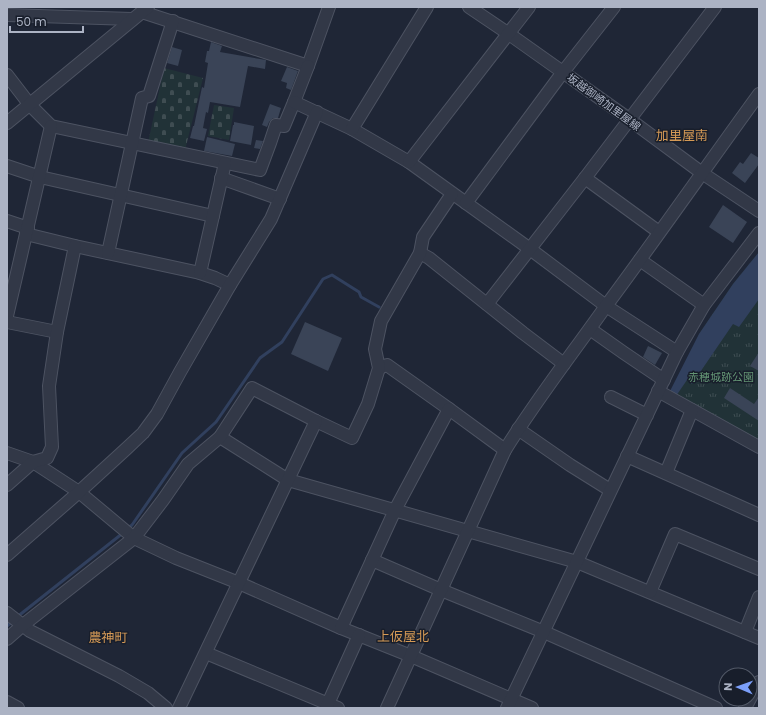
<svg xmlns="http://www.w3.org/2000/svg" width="766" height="715" viewBox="0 0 766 715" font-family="Poppins,'Noto Sans JP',sans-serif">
<defs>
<pattern id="cemetery-stones" width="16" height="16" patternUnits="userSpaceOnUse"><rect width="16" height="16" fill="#213237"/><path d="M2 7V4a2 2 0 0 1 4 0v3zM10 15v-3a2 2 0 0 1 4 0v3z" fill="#3f4d52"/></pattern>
<pattern id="park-tufts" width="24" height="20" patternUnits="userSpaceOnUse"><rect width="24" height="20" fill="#213237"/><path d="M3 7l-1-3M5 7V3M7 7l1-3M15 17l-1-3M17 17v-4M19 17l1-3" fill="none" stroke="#3f4d52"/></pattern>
</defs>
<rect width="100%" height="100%" fill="#1f2636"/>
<g fill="url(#cemetery-stones)">
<path d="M164,68L203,78L185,150L148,143Z"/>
<path d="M214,105L234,108L229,140L208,136Z"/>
</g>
<path fill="url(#park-tufts)" d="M759,252V442L676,396L699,334L733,284Z"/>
<path fill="#31405e" d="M759,252V299L739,327L733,324L692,384L687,380L676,396L669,393L699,334L733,284Z"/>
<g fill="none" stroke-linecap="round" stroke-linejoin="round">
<g stroke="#31405e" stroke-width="3">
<path d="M128,528L132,525L182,453L216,422L260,358L282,342L323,279L332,275L359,292L361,297L379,307"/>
<path d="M17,617L123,533"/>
<path d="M7,626L13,621"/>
</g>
</g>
<g fill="#3a4457">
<path d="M211,42L222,46L220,52L266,60L265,69L248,66L240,107L210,102L208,113L206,112L203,128L207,129L204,141L190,138L193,126H194L202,87L204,88L208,63L205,62L207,51H209Z"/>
<path d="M172,47L182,50L178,66L167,63Z"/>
<path d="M287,67L298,71L291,90L286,88L287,83L281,81Z"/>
<path d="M270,104L281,108L278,118H273L269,122L267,127L262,125Z"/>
<path d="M234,122L254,126L251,145L230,141L233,125H234Z"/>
<path d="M207,137L235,144L232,156L204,151Z"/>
<path d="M256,140L263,141L260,149L254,148Z"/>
<path d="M751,153L759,158V164L745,183L732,173L740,162L743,164Z"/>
<path d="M723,205L747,222L733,243L709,227Z"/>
<path d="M305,322L342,338L328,371L291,354Z"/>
<path d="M648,346L662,353L655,365L643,357Z"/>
<path d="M759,352V371L750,366Z"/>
<path d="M730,388L754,404L759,397V421L724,398Z"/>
</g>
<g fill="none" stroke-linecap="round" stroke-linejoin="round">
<g stroke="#4d5362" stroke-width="14">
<g id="minor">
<path d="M469,7L509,34L629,119L702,173L759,211"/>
<path d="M142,12L308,66L329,7"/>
<path d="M7,15L132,19"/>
<path d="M7,75L30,105L51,126L260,170L270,143L276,125L284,126L294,102L308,66"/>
<path d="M294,102L352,129L409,162L530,249L606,306L677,352"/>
<path d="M7,123L148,7"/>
<path d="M352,129L427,7"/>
<path d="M409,162L529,7"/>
<path d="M7,166L40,177L213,216"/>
<path d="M221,178L280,199"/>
<path d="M585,178L659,232"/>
<path d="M466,203L563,72L614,7"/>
<path d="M7,221L28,228"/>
<path d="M26,234L75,246L200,273L215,278L230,285"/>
<path d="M108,253L142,98L149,96L173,21"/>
<path d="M420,253L429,258L523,333L564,364"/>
<path d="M640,260L704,305"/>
<path d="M200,273L225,163"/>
<path d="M487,304L585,178L715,7"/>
<path d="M7,316L51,126"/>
<path d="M7,322L57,332"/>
<path d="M590,329L624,353L664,380"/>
<path d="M379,368L387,365L449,409L505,450"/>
<path d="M658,391L759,447"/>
<path d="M611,397L647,415"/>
<path d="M518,429L570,465L610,490"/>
<path d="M220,437L288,480L577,562L759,638"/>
<path d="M7,453L33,462L79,492L134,538L176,558L239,583L341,628L411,656L532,708"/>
<path d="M627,456L759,515"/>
<path d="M666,473L692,410"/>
<path d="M7,485L33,462L47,458L52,447L49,386L57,332L75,246"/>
<path d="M7,555L79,492L126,449L143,433L157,414L180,372L230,285L271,219L317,112"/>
<path d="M372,560L441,590L544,632L716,708"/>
<path d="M650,592L675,534L759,569"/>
<path d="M7,613L30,631L119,676L148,693L166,708"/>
<path d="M341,628L395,510L449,409"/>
<path d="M745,632L759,597"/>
<path d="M7,639L23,625L134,538L163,500L188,464L220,437L252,388L316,421L352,438L368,404L379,368L375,349L381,321L420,253L423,237L452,194"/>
<path d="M206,653L338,708"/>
<path d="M7,702L18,708"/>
<path d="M179,708L316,421"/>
<path d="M326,708L359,635"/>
<path d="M387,708L505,450C536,400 572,354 606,306C658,236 708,164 759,94"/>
<path d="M507,708L677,352L704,305L759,233"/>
<path d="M745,708L759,682"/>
</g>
</g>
<use href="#minor" stroke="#323847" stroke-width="12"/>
</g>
<g text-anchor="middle" stroke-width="3" stroke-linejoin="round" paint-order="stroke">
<g font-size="11" fill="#acb3c4" stroke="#181e2b">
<text transform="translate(604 102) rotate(36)" y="4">坂越御崎加里屋線</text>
</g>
<g font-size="11" fill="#639474" stroke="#181e2b">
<text x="721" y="381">赤穂城跡公園</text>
</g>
<g font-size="13" fill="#d59a56" stroke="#181e2b">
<text x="682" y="140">加里屋南</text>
<text x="403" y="641">上仮屋北</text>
<text x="108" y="642">農神町</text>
</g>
</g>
<rect width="766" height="715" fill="none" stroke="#acb3c4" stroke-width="16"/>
<g transform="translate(738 687) rotate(272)"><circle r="19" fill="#181e2b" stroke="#535a68"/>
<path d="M0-3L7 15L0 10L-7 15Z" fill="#7b9ffa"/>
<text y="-6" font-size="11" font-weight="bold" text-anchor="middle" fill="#acb3c4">N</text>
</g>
<path d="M10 26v6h73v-6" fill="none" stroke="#acb3c4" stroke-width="2"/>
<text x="16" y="26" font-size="12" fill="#acb3c4" stroke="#181e2b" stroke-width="3" paint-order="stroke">50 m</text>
</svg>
